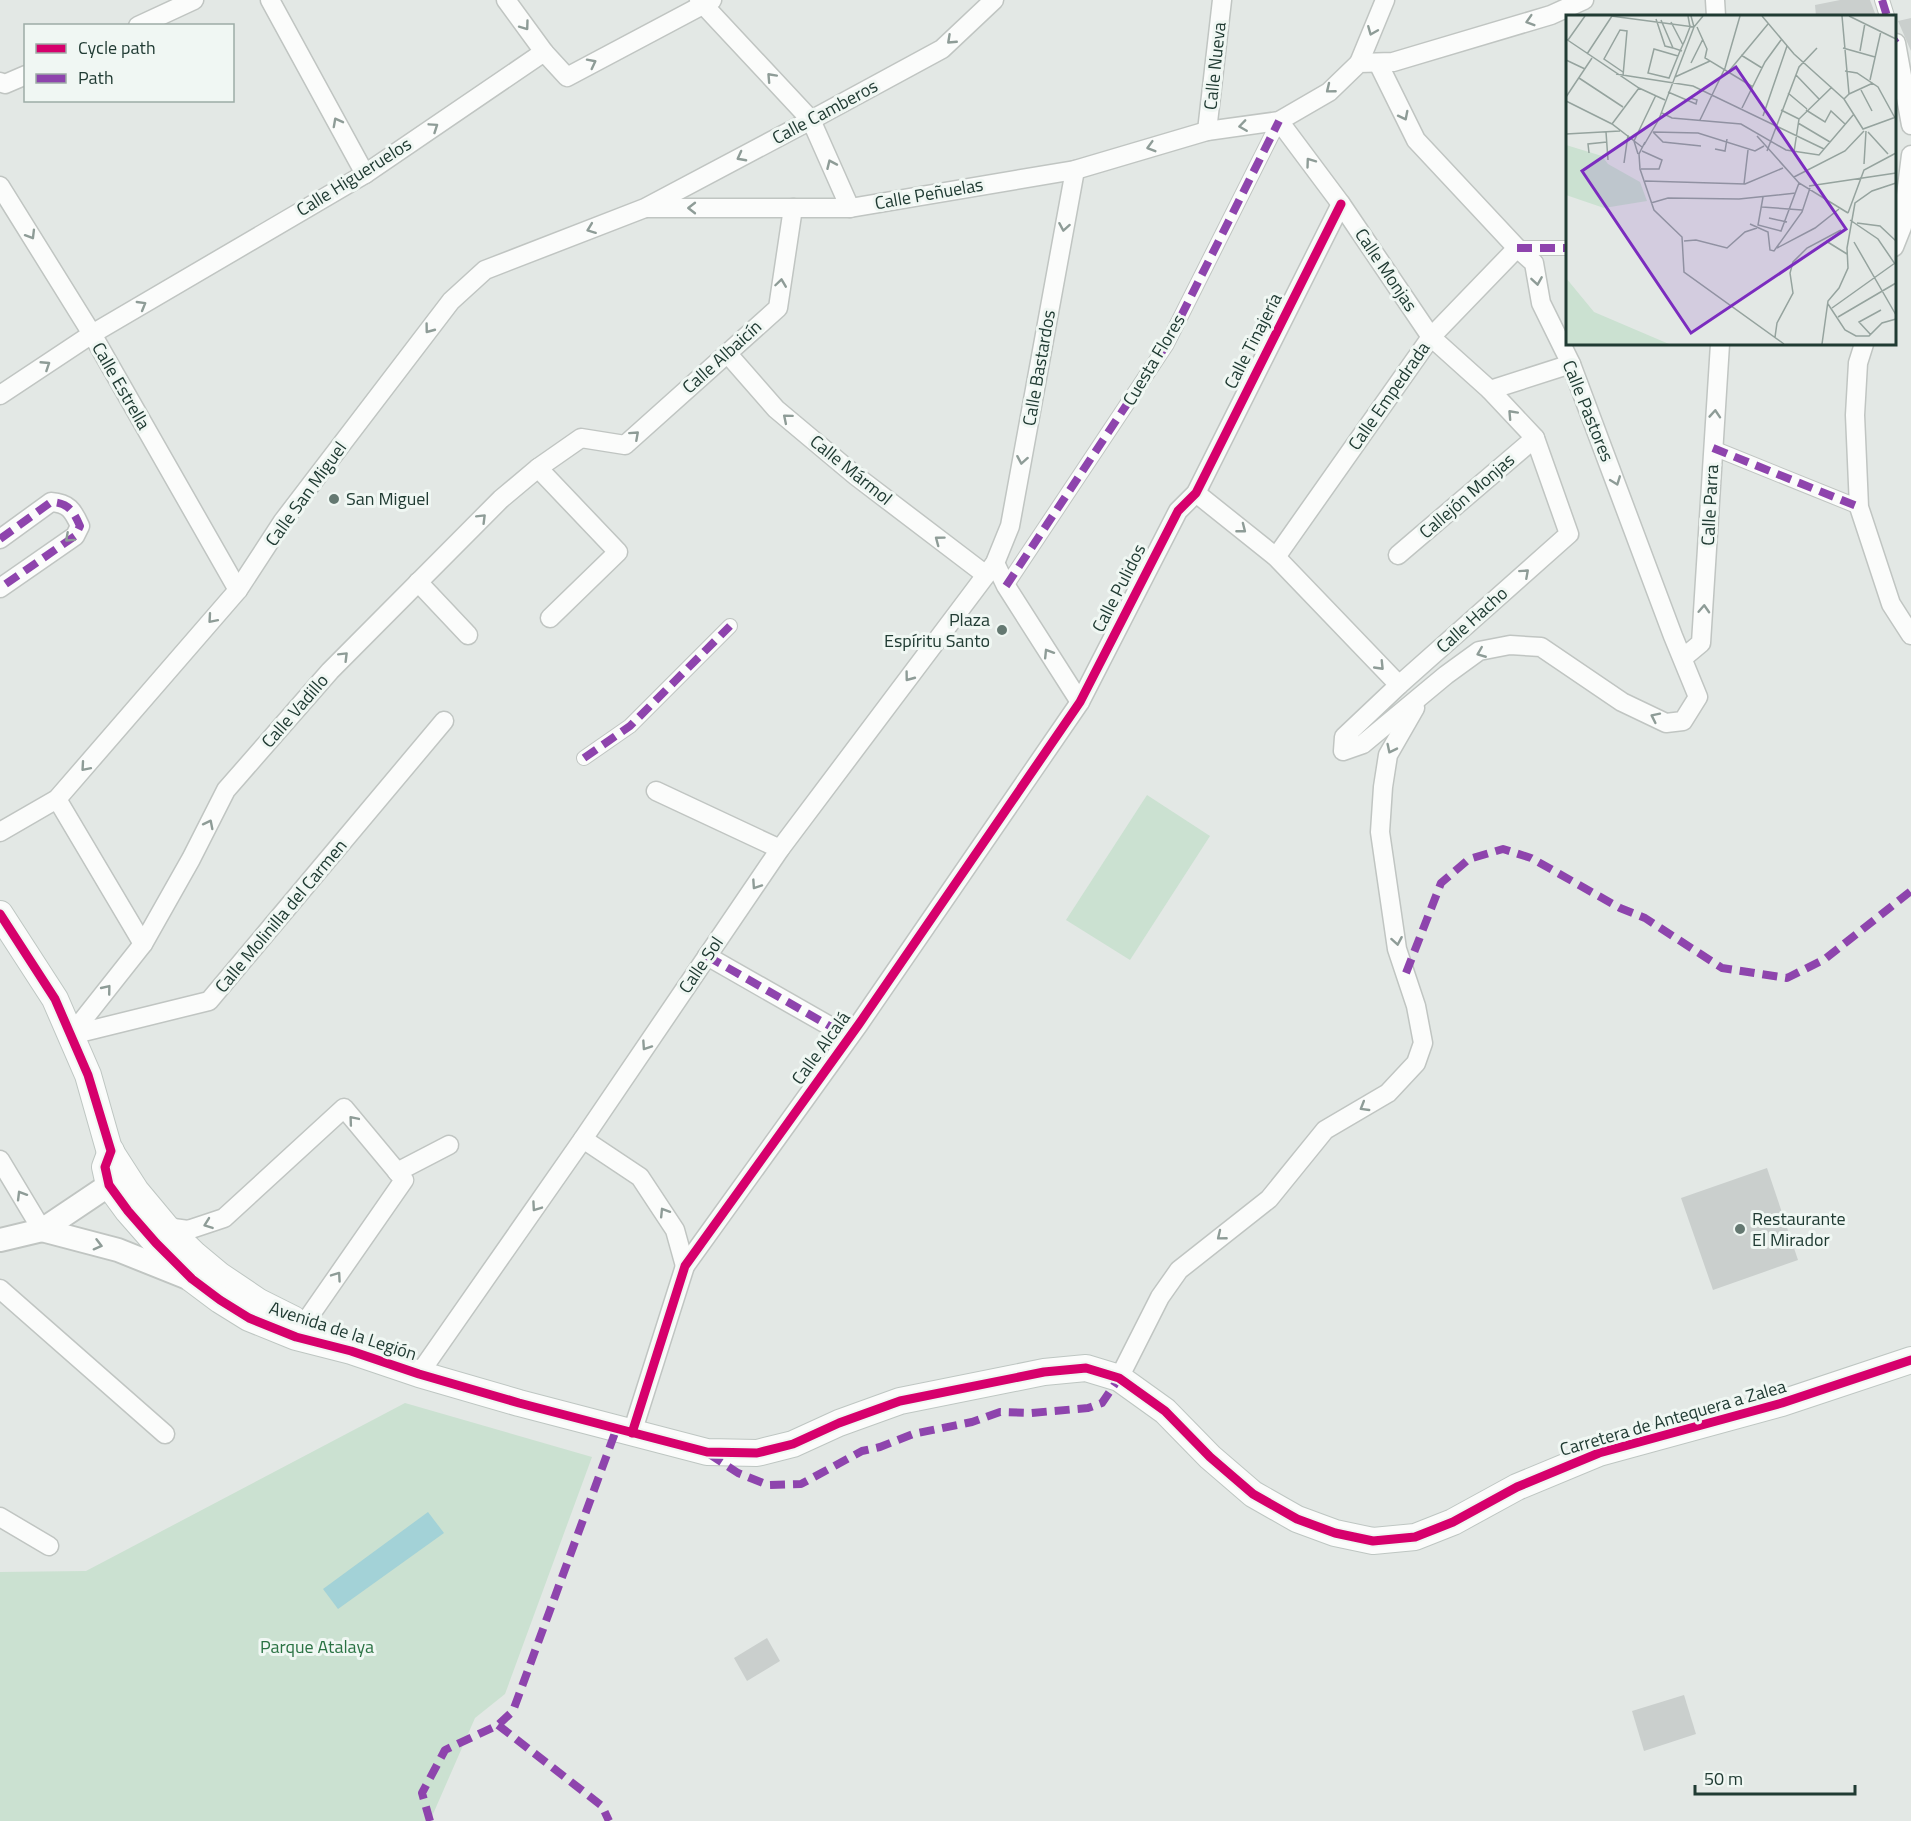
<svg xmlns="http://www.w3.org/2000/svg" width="1911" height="1821" viewBox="0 0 1911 1821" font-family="'Titillium Web',sans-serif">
<rect width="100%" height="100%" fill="#e3e8e5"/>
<g fill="#cbe1d1">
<path d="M1147,795L1210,836L1130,960L1066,920Z"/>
<path d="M405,1403L592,1457L505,1694L475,1718L430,1821H0V1572L86,1571Z"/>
</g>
<path fill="#a3d2d7" d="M428,1512L444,1533L338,1609L323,1589Z"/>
<g fill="#cacfcd">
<path d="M1840,0H1870L1876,16H1816L1815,5Z"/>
<path d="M1911,18V51L1898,21Z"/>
<path d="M1767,1168L1798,1260L1713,1290L1681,1198Z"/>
<path d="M767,1638L780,1661L747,1681L734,1658Z"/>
<path d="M1684,1695L1696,1734L1644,1751L1632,1711Z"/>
</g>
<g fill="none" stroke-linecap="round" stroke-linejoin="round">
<g stroke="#c0c5c2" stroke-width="16">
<g id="pedestrian">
<path d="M1882,0L1887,16"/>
<path d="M1517,248H1568"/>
<path d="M1713,448L1859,507"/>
<path d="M1006,586L1167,344L1279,121"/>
<path d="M584,758L630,726L730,626"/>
</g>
</g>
<g stroke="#c0c5c2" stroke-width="21">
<g id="minor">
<path d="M270,0L365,174"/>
<path d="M506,0L544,52"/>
<path d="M699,0L811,120L850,208"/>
<path d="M1715,0L1716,16"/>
<path d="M138,26L194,0"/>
<path d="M1896,43L1911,125"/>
<path d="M1359,63L1385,0"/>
<path d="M1378,63L1416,140L1517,248L1534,263L1541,303L1571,364L1673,636L1698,697L1683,721L1666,723L1622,702L1541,647L1510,645L1479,651L1446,675L1363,744L1343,751L1344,737L1399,685"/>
<path d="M0,82L5,84L26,75"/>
<path d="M1207,131L1222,0"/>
<path d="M0,186L92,334L238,590"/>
<path d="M647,208H850L1075,170L1207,131L1279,121L1329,92L1359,63L1393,62L1551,15L1584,0"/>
<path d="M1894,247L1902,227L1911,155"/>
<path d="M1864,344L1858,363L1855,415L1859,507L1891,604L1911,635"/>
<path d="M727,353L776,409L856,476L986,575"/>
<path d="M1490,390L1571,364"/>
<path d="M0,395L92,334L365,174L544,52L567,77L712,0"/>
<path d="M538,468L618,552L550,618"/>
<path d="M1196,493L1276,557L1399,685L1569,534L1535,438L1490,390L1431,337L1341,204L1279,121"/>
<path d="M0,539L51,502C68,503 73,510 80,526L75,536L0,588"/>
<path d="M1398,555L1535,438"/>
<path d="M1276,557L1431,337L1517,248"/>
<path d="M995,563L1006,586L1080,702"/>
<path d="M418,582L468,635"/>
<path d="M1683,658L1701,643L1720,344"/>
<path d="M656,791L780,849"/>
<path d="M57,799L143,944"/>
<path d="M0,832L57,799L238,590L283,521L451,301L485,270L645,208L811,120L942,49L994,0"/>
<path d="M707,956L849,1037"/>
<path d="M71,1035L143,944L191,859L226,790L330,671L501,499L538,468L581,438L625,445L778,308L793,208"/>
<path d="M71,1035L209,1001L444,721"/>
<path d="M583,1139L640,1177L675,1230L685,1266"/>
<path d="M0,1160L42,1230"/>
<path d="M397,1172L449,1145"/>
<path d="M166,1227L188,1230L224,1218L344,1108L404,1180L304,1324"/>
<path d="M0,1289L165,1434"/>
<path d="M419,1374L583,1139L780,849L995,563L1010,526L1075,170"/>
<path d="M1119,1378L1160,1297L1179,1270L1269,1199L1325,1130L1388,1093L1416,1063L1423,1043L1416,1006L1397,949L1380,832L1383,787L1388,755L1415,708"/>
<path d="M632,1433L685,1266L859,1024L1080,702L1178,511L1196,493L1341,204"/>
<path d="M0,1517L49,1546"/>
</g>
</g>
<g stroke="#c0c5c2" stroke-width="26">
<g id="tertiary">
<path d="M42,1230L118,1250L188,1278"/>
<path d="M0,1240L42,1230L109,1185L118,1188L125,1194"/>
</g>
</g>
<g stroke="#bec6c2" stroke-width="28">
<g id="secondary">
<path d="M0,914L55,999L88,1075L109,1149L136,1191L166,1227L195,1255L219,1275L259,1302L293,1319"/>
<path d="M111,1151L105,1167L109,1185L128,1211L171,1260L192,1279L220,1300L249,1318L296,1337L351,1351L419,1374L519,1403L707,1452L757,1453L793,1444L839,1423L900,1401L1044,1372L1086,1368L1119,1378L1165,1411L1210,1457L1253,1494L1297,1519L1335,1533L1373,1541L1415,1537L1453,1522L1517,1487L1599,1453L1782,1403L1911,1360"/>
</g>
</g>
<use href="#pedestrian" stroke="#fbfcfb" stroke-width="14"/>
<use href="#minor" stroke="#fbfcfb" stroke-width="18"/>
<use href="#tertiary" stroke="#fbfcfb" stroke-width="22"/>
<use href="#secondary" stroke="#fbfcfb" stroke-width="26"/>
<g stroke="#8e44ad" stroke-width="8" stroke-dasharray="15 8" stroke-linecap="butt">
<path d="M1882,0L1887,16"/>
<path d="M1894,40L1896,43"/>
<path d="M1517,248H1568"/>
<path d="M1713,448L1859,507"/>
<path d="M0,539L51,502C68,503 73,510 80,526L75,536L0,588"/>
<path d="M1006,586L1167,344L1279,121"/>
<path d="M584,758L630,726L730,626"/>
<path d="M707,956L849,1037"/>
<path d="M1406,973L1441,883L1469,859L1503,849L1531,858L1620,908L1645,918L1722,968L1787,978L1825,959L1911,891"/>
<path d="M709,1454L738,1473L768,1485L801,1484L862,1451L880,1447L913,1434L972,1422L1000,1412L1031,1413L1088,1408L1102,1403L1119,1378"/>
<path d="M498,1725L602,1806L609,1821"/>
<path d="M430,1821L422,1793L445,1750L498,1725L513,1711L616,1430"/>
</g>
<g stroke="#f0f7f3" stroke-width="13">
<g id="cycleway">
<path d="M0,914L55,999L88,1075L111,1151L105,1167L109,1185L128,1211L156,1243L192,1279L220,1300L249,1318L296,1337L351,1351L419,1374L519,1403L707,1452L757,1453L793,1444L839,1423L900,1401L1044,1372L1086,1368L1119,1378L1165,1411L1210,1457L1253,1494L1297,1519L1335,1533L1373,1541L1415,1537L1453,1522L1517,1487L1599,1453L1782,1403L1911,1360"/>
<path d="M632,1433L685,1266L859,1024L1080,702L1178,511L1196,493L1341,204"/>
</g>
</g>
<use href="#cycleway" stroke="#d6006c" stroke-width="9"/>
</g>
<defs><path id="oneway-chevron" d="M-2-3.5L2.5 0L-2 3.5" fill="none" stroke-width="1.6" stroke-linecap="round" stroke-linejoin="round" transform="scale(1.5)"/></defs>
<g stroke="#8e9c97">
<use href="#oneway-chevron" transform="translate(1530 21) rotate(163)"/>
<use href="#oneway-chevron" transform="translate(525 26) rotate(54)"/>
<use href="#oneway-chevron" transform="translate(1372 31) rotate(112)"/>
<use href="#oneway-chevron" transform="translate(951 40) rotate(137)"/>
<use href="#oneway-chevron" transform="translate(592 63) rotate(-27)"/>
<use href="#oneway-chevron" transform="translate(771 77) rotate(-133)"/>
<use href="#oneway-chevron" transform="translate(1330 89) rotate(141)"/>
<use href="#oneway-chevron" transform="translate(1404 116) rotate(63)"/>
<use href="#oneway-chevron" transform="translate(337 122) rotate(-118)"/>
<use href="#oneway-chevron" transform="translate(1243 126) rotate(172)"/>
<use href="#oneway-chevron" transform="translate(434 127) rotate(-34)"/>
<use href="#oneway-chevron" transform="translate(1151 147) rotate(164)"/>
<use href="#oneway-chevron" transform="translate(741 157) rotate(152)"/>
<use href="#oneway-chevron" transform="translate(1310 162) rotate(-126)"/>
<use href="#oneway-chevron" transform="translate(831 164) rotate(-114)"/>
<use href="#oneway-chevron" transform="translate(692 208) rotate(180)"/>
<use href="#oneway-chevron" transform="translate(1064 227) rotate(100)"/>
<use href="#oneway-chevron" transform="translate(591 229) rotate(159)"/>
<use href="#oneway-chevron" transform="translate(31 235) rotate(59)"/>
<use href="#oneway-chevron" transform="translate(1537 281) rotate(81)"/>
<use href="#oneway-chevron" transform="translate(781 283) rotate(-82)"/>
<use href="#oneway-chevron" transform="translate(142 305) rotate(-30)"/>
<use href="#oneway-chevron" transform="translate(429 329) rotate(127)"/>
<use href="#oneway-chevron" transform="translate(46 365) rotate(-33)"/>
<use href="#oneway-chevron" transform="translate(1512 414) rotate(-133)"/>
<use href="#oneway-chevron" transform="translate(1715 414) rotate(-86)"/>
<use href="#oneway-chevron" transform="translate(787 418) rotate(-140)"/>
<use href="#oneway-chevron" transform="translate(635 435) rotate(-42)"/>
<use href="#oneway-chevron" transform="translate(1022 460) rotate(100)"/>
<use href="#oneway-chevron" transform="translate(1616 481) rotate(69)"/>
<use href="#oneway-chevron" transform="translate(482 518) rotate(-45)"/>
<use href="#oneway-chevron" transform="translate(1242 529) rotate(38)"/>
<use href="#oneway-chevron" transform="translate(69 538) rotate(138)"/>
<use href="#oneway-chevron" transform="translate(939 540) rotate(-143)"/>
<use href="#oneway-chevron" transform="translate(1525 573) rotate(-42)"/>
<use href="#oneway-chevron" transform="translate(1704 609) rotate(-87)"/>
<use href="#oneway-chevron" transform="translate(212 619) rotate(131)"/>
<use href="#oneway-chevron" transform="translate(1048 653) rotate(-122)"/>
<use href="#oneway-chevron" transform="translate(1481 653) rotate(158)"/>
<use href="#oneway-chevron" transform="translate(344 656) rotate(-45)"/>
<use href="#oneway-chevron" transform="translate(1380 666) rotate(46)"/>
<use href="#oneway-chevron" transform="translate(909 677) rotate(127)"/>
<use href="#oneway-chevron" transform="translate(1655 717) rotate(-154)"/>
<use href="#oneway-chevron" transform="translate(1391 749) rotate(116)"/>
<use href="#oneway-chevron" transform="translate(85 767) rotate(131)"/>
<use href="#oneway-chevron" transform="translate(209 824) rotate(-63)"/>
<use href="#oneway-chevron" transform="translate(756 885) rotate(124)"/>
<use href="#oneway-chevron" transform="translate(1397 941) rotate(80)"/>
<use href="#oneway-chevron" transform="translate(107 989) rotate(-51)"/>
<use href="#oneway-chevron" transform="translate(646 1046) rotate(124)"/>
<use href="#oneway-chevron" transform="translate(1364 1107) rotate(149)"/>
<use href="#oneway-chevron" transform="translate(353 1120) rotate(-130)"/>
<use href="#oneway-chevron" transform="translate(21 1195) rotate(-121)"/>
<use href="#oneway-chevron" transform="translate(536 1207) rotate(125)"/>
<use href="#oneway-chevron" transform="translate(664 1212) rotate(-122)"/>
<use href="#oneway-chevron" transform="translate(208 1224) rotate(160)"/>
<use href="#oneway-chevron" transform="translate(1221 1236) rotate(141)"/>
<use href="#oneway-chevron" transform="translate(98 1245) rotate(15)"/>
<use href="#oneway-chevron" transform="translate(337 1276) rotate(-55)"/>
</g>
<g fill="#647871" stroke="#f0f7f3" stroke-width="2">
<circle cx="334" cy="499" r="6"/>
<circle cx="1002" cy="630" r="6"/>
<circle cx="1740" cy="1229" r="6"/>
</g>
<g text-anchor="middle" stroke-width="6" stroke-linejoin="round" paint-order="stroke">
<g font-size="18" fill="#203b33" stroke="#f0f7f3">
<text transform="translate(1215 66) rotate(-84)" y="6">Calle Nueva</text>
<text transform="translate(825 112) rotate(-28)" y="6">Calle Camberos</text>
<text transform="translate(354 177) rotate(-32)" y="6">Calle Higueruelos</text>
<text transform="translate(929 194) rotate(-10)" y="6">Calle Peñuelas</text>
<text transform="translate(1386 270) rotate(56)" y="6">Calle Monjas</text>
<text transform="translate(1253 341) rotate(-63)" y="6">Calle Tinajería</text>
<text transform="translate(722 357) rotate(-42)" y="6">Calle Albaicín</text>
<text transform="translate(1154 360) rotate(-59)" y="6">Cuesta Flores</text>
<text transform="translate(1039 368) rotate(-80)" y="6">Calle Bastardos</text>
<text transform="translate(121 386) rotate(60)" y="6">Calle Estrella</text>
<text transform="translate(1389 396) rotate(-55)" y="6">Calle Empedrada</text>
<text transform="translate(1588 411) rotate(68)" y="6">Calle Pastores</text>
<text transform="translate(851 470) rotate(39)" y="6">Calle Mármol</text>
<text transform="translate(306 494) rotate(-54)" y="6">Calle San Miguel</text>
<text transform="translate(1467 496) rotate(-41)" y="6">Callejón Monjas</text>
<text transform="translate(1710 505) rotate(-87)" y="6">Calle Parra</text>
<text transform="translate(1119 588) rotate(-63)" y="6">Calle Pulidos</text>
<text transform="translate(1472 620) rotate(-42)" y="6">Calle Hacho</text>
<text transform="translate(295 711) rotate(-49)" y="6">Calle Vadillo</text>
<text transform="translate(281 916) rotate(-50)" y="6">Calle Molinilla del Carmen</text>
<text transform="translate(701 965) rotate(-56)" y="6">Calle Sol</text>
<text transform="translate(821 1048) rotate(-54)" y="6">Calle Alcalá</text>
<text transform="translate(343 1331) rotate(18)" y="6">Avenida de la Legión</text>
<text transform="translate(1673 1418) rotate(-16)" y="6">Carretera de Antequera a Zalea</text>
</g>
<g font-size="18" fill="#203b33" stroke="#f0f7f3" text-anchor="start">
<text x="346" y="505">San Miguel</text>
<text x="990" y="626" text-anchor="end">Plaza<tspan x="990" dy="21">Espíritu Santo</tspan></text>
<text x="1752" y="1225">Restaurante<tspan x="1752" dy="21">El Mirador</tspan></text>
</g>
<g font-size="18" fill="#2a7243" stroke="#f0f7f3">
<text x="317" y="1653">Parque Atalaya</text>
</g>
</g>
<g transform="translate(1566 15)">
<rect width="330" height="330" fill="#e3e8e5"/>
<path d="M0,130L36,141L42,149L74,167L81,186L38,193L0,180ZM0,263L28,297L103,329H0Z" fill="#cbe1d1"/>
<path fill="none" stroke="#95a39e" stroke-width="1.5" d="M45,1L128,12L137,1M196,1L228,39L278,84L297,114L330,102M276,1L283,79L278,84M283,1L330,24M90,4L99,31L107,33M95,5L107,33L116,36M105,7L117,30M131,12L141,34L139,43L187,72M0,24L73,73L99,85M2,25L19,1M277,33L309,42M294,36L299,8M21,39L46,1M175,40L196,53M112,41L88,34L82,58L103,63L114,36L119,25L124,12L122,1M0,45L19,54M125,48L137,24M163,56L202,9M279,56L291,58L312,72L329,103M57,57L38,44L54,15L61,16L57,61M50,59L127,71L258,134M230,60L253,84M109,62L144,46M13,63L57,92M304,65L315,16M295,75L306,96M102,77L130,89L131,85L124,83M222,78L241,94M283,79L307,68M0,82L26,43M0,86L46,109L76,132M176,93L199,47L215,25M215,95L233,104M240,95L259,107L265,96L279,109M96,98L106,103L175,109L220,135L253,140L288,99M197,101L221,31M134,105L159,53L174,1M232,108L264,127M46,109L73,73M40,117L42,145M87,117L132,118L189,136L198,131M87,117L97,127L135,131M302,117L322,139M0,119L54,116M191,121L233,168L282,198M79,127L73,139L74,154L88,195L116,222L118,257L218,329M78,130L93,104L128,12L125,1M149,134L159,136L161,124M201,136L233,52L251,33M228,137L233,104L266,72M23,138L22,129L41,127M72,139L68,126L90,80M58,148L62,120M298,149L300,116M75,154H93L96,145L76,136M228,162L279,136L298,116M79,166L179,169L217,153M178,169L182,135M243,171L330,158M197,182L192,210L215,216L233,168M85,188L102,183L173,184L230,178M196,192L236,195M282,198L298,155L330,138M203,203L221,207M284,205L312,224L329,249M291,208L314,211L330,226M184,209L202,217L204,235L208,236L236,197L244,173M118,226L130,225L161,233L179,217L191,213M260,226L281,239M288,227L330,300M211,233L249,213L273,194M262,289L279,315L290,321H303L316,308L330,304M266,293L329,248M272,302L330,268M305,320L293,307L315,295M209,322L211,308L227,278L224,258L227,247L241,233L275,215M256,329L262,286L273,273L282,253L281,233L289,188L306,176L330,168"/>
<path fill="#7b2cbf" fill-opacity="0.15" stroke="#7b2cbf" stroke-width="3" d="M170,52L280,214L125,318L16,156Z"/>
<rect width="330" height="330" fill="none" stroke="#203b33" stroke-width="3"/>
</g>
<rect x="24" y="24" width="210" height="78" fill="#f0f7f3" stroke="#9daca6" stroke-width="1.5"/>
<rect x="36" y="44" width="30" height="9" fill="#d6006c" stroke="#9daca6" stroke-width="1.5"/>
<text x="78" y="54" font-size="18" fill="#203b33">Cycle path</text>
<rect x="36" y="74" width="30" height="9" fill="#8e44ad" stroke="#9daca6" stroke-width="1.5"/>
<text x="78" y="84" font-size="18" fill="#203b33">Path</text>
<path d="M1695 1785v9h160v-9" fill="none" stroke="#203b33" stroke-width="3"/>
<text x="1704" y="1785" font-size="18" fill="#203b33" stroke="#f0f7f3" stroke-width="4.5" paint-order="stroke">50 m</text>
</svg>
